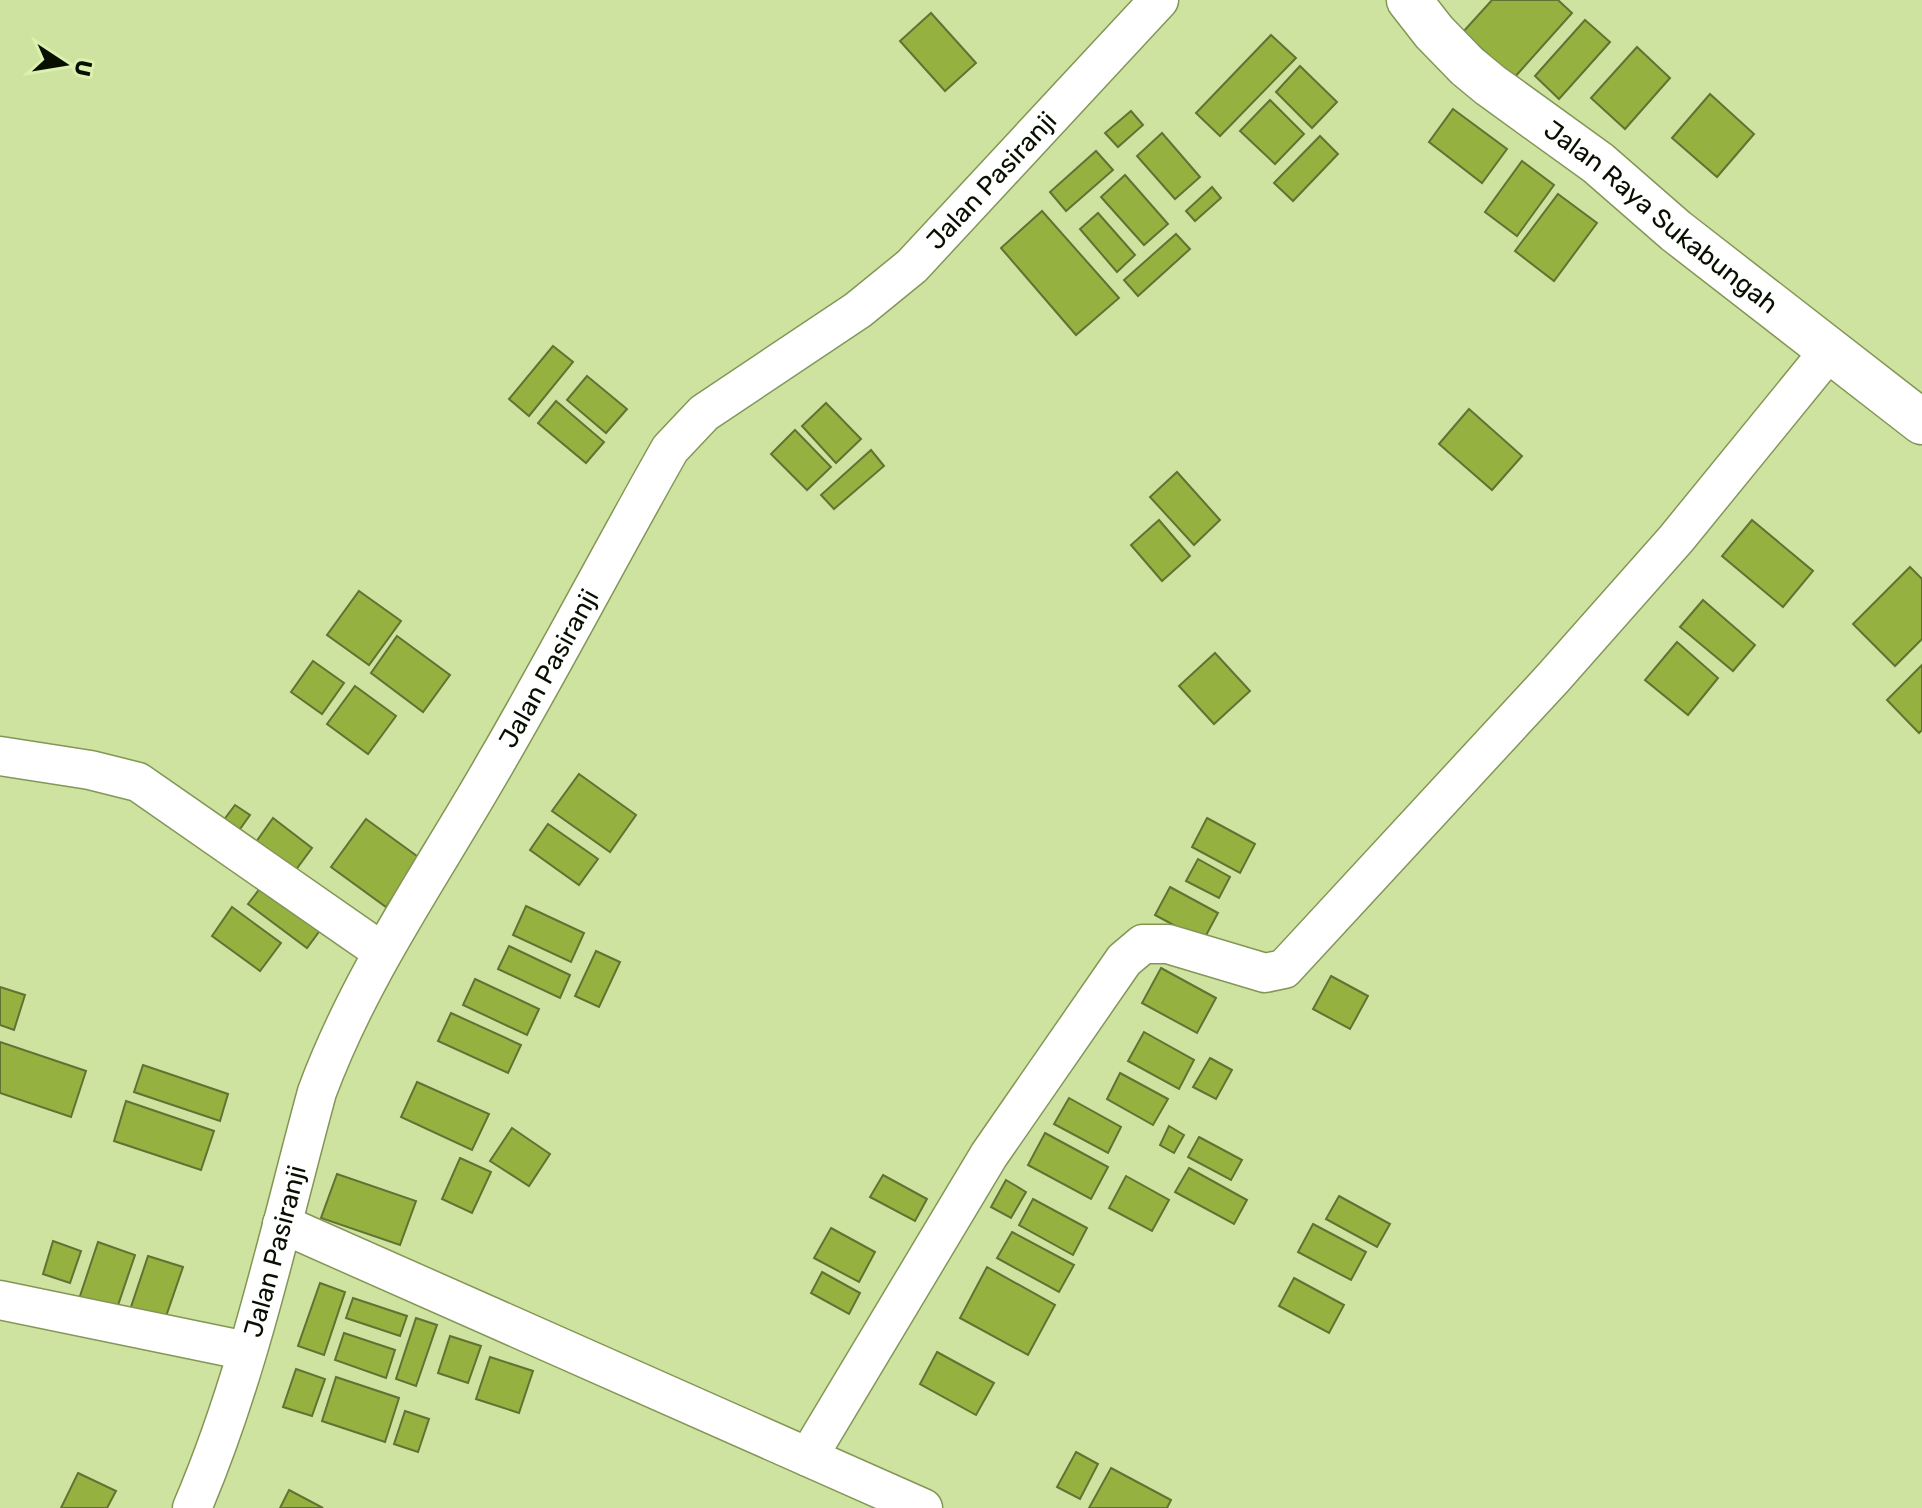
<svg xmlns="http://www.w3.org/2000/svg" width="1922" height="1508" viewBox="0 0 1922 1508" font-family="Rubik,sans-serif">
<rect width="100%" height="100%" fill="#cfe3a1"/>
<g fill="#95b140" stroke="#617233" stroke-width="2">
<path d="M1492,0H1558L1572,13L1514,78L1463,32Z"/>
<path d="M931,13L976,63L945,91L900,41Z"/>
<path d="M1585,20L1610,42L1559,99L1535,76Z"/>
<path d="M1271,35L1296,58L1220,136L1196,113Z"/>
<path d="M1637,47L1670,78L1625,129L1591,98Z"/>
<path d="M1300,66L1337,102L1312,128L1276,92Z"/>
<path d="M1710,94L1754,134L1717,177L1672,138Z"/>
<path d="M1270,100L1304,134L1275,164L1240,131Z"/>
<path d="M1453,109L1507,149L1482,183L1429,142Z"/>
<path d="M1131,111L1143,125L1118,147L1105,133Z"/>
<path d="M1162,133L1200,177L1175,199L1137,156Z"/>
<path d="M1320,136L1338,154L1293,201L1274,183Z"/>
<path d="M1096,151L1113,170L1066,211L1050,192Z"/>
<path d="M1522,161L1554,185L1517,236L1485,212Z"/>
<path d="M1125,175L1168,224L1144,245L1101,197Z"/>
<path d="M1212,187L1221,198L1195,221L1186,211Z"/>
<path d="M1558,194L1597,223L1554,281L1515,251Z"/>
<path d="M1042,211L1119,298L1076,335L1001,248Z"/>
<path d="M1098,213L1135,255L1117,272L1080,229Z"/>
<path d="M1176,234L1190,249L1138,296L1124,280Z"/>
<path d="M553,346L573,362L529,416L509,399Z"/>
<path d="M587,376L627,409L606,433L567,400Z"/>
<path d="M556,401L604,442L586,463L538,423Z"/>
<path d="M826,403L861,439L836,463L802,426Z"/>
<path d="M1469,409L1522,456L1492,490L1439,444Z"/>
<path d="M795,430L831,467L807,490L771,454Z"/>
<path d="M871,450L884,466L834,509L821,495Z"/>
<path d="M1177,472L1220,520L1194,545L1150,497Z"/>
<path d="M1159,520L1190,556L1162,581L1131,545Z"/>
<path d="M1752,520L1813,571L1783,607L1722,556Z"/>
<path d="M1910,567L1922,579V639L1895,666L1853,624Z"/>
<path d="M359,591L401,621L369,665L327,635Z"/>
<path d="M1703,600L1755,645L1733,671L1680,627Z"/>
<path d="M397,636L450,675L423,712L371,673Z"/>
<path d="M1677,642L1718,678L1688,715L1645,680Z"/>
<path d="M1215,653L1250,691L1214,724L1179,686Z"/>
<path d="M313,661L344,683L322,714L291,692Z"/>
<path d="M1922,665V730L1919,733L1887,700Z"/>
<path d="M355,686L396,716L368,754L327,724Z"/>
<path d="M579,774L636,815L610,852L552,811Z"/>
<path d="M235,805L250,815L235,836L220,825Z"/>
<path d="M273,818L312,848L295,871L256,842Z"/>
<path d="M1207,818L1255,844L1240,873L1192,847Z"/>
<path d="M366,819L421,859L386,907L331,867Z"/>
<path d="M548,824L598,859L579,885L530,850Z"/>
<path d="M1198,859L1230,877L1219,898L1186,881Z"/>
<path d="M265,882L324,925L307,948L248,904Z"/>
<path d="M1170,887L1218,913L1203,941L1155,915Z"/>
<path d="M526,906L584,933L571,962L513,935Z"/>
<path d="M232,907L281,943L260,971L212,936Z"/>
<path d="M509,946L570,975L560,998L498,969Z"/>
<path d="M596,951L620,962L599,1007L575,996Z"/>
<path d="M1161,968L1216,998L1197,1033L1142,1003Z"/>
<path d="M1331,976L1368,996L1350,1029L1313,1009Z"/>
<path d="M475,979L539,1009L527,1035L463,1005Z"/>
<path d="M0,987L25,995L14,1030L0,1025Z"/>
<path d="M451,1013L521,1045L508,1073L438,1041Z"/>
<path d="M1144,1032L1194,1060L1179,1089L1128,1061Z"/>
<path d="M0,1042L86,1071L71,1117L0,1093Z"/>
<path d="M1210,1058L1232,1070L1216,1099L1193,1087Z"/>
<path d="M143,1065L228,1094L220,1121L134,1092Z"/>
<path d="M1120,1073L1168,1099L1153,1125L1107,1099Z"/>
<path d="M417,1082L489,1114L472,1150L401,1117Z"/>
<path d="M1069,1098L1121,1127L1108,1153L1054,1124Z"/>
<path d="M126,1101L214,1131L201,1170L114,1141Z"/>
<path d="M1169,1126L1184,1135L1174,1153L1160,1145Z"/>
<path d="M512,1128L550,1154L529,1186L490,1161Z"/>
<path d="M1045,1133L1108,1167L1091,1199L1028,1165Z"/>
<path d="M1199,1137L1242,1160L1231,1180L1188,1157Z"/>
<path d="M460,1158L491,1172L472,1213L442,1199Z"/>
<path d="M1189,1168L1247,1200L1234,1224L1175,1192Z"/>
<path d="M337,1174L416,1201L400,1245L321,1218Z"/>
<path d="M883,1175L927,1199L915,1221L870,1197Z"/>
<path d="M1126,1176L1169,1200L1152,1231L1109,1208Z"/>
<path d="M1006,1180L1026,1192L1011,1218L991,1207Z"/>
<path d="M1339,1196L1390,1224L1377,1247L1326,1219Z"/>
<path d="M1033,1199L1087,1228L1073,1255L1019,1225Z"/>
<path d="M1313,1224L1366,1252L1351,1280L1298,1252Z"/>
<path d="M831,1228L875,1252L859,1282L814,1258Z"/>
<path d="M1012,1232L1074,1265L1059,1292L997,1258Z"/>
<path d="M53,1241L81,1251L70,1283L43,1274Z"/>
<path d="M98,1242L135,1255L113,1320L76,1308Z"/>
<path d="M148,1256L183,1267L162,1328L128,1316Z"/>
<path d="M987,1267L1055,1305L1028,1355L960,1318Z"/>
<path d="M822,1272L860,1293L849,1314L811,1293Z"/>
<path d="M1294,1278L1344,1305L1329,1333L1279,1306Z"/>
<path d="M320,1283L345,1292L324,1355L298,1346Z"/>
<path d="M353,1298L407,1316L400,1336L346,1318Z"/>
<path d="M416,1318L437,1325L416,1386L396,1379Z"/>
<path d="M344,1333L395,1350L386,1378L335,1360Z"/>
<path d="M450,1336L481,1346L468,1383L438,1373Z"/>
<path d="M937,1352L994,1383L976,1415L920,1384Z"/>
<path d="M490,1357L533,1371L519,1413L476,1399Z"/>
<path d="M296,1369L325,1379L312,1416L283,1407Z"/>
<path d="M336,1377L399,1398L385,1442L322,1421Z"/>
<path d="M405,1411L429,1419L418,1452L394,1444Z"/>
<path d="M1076,1452L1098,1464L1080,1499L1057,1487Z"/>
<path d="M1111,1468L1171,1500L1167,1508H1089Z"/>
<path d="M78,1473L116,1491L107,1508H61Z"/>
<path d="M289,1490L323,1508H280Z"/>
</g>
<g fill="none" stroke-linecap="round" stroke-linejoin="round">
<g stroke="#849657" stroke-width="41">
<g id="street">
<path d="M0,756L90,770L138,782L381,951"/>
<path d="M282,1224L923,1508"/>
<path d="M0,1300L247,1351"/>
<path d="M808,1457L989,1155L1124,960L1143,944H1168L1265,973L1284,969L1553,678L1676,539L1830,350"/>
<path id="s1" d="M192,1508C249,1375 279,1231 317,1092C361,973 434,871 496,762C556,659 611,553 670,449L704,413L858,310L912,266L1159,0"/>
</g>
</g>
<g stroke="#849657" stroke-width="47">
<g id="secondary">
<path id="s2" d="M1409,0L1434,32L1467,66L1490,85L1598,163L1676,231L1922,422"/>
</g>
</g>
<use href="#street" stroke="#fff" stroke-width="38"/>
<use href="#secondary" stroke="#fff" stroke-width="44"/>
</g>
<g text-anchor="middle" stroke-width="6" stroke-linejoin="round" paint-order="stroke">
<g font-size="26" fill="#090f00" stroke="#dcf1ae">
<text dy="9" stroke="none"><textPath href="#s1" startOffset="1590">Jalan Pasiranji</textPath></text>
<text dy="9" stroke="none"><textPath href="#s2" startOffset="334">Jalan Raya Sukabungah</textPath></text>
<text dy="9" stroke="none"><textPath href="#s1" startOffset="918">Jalan Pasiranji</textPath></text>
<text dy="9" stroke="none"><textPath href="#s1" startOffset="270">Jalan Pasiranji</textPath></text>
</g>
</g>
<g transform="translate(64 64) rotate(102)" stroke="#dcf1ae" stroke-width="6" paint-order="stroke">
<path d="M0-6L14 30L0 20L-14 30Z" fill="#090f00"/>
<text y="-12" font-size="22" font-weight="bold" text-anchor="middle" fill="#090f00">U</text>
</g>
</svg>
